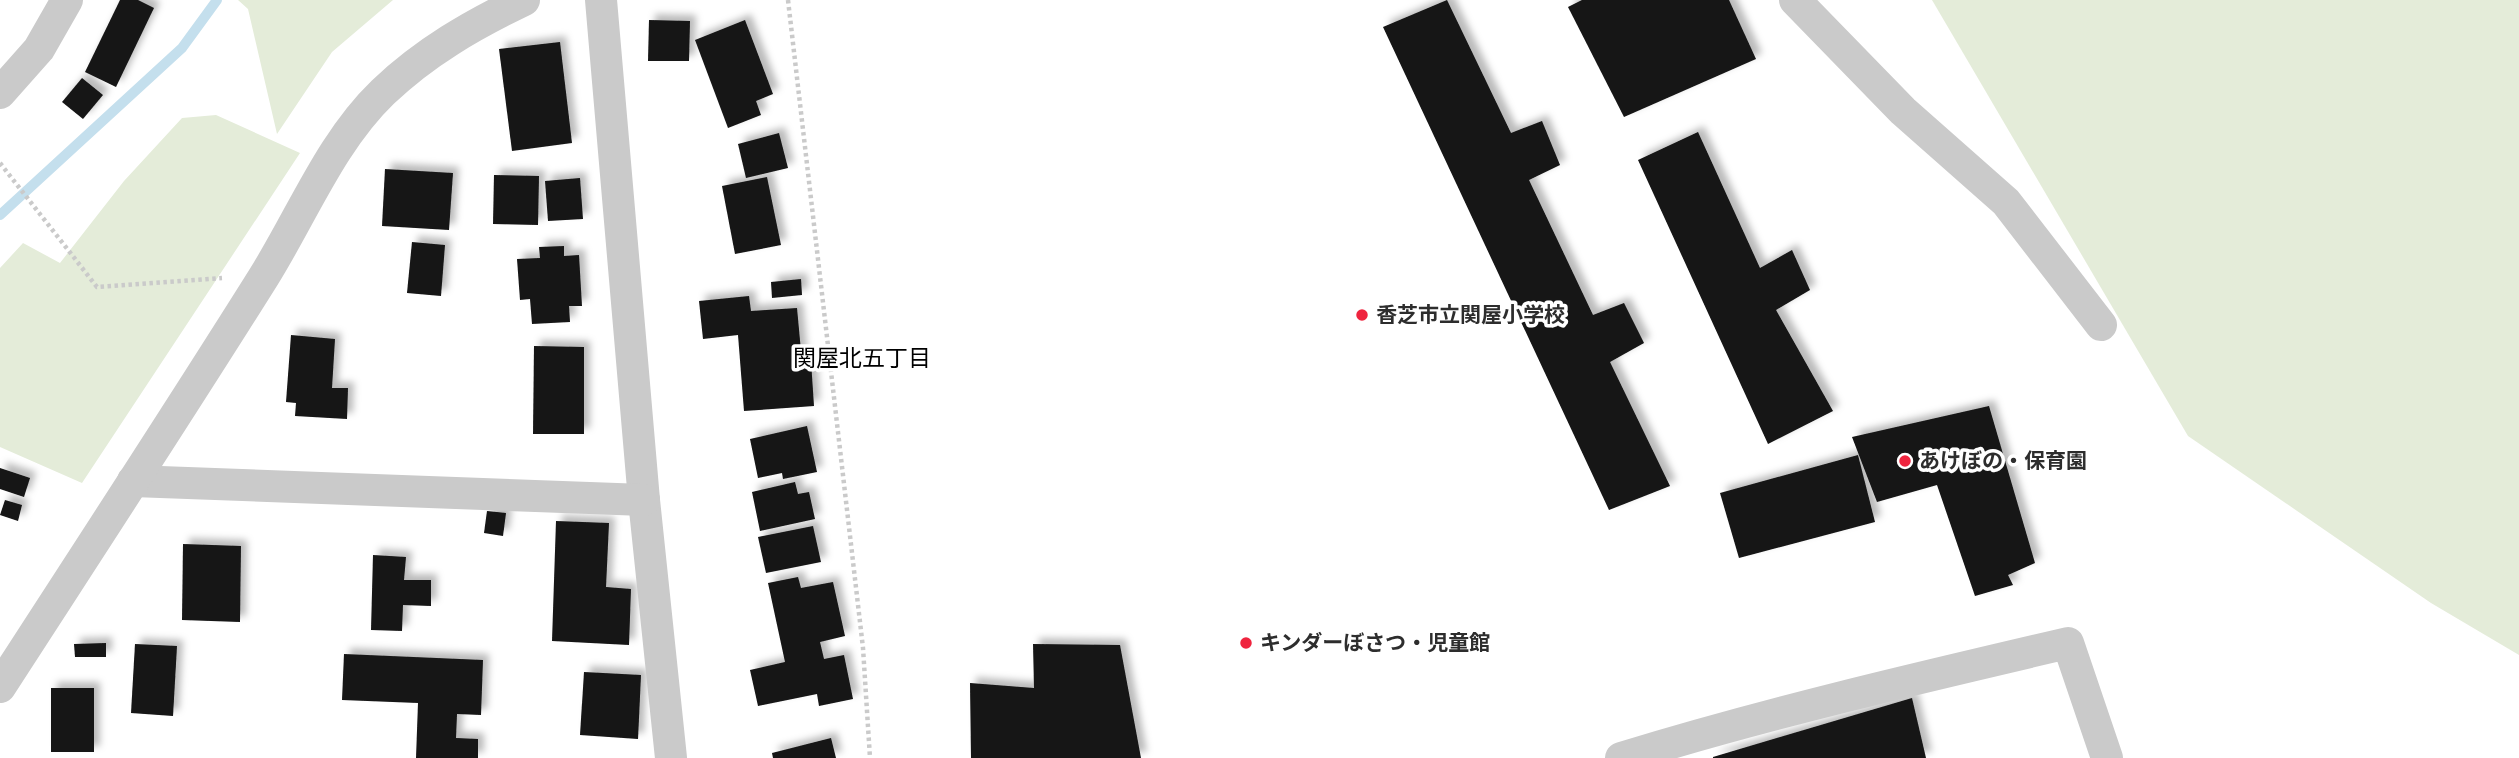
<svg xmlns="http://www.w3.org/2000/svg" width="2519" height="758" viewBox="0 0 2519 758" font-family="Overpass,'Noto Sans JP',sans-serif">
<defs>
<filter id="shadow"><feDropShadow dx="6" dy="-6" stdDeviation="3.5" flood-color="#0004"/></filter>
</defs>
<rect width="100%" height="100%" fill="#fff"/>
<g fill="#e4ecd9">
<path d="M238,0H393L332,52L277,134L248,9Z"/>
<path d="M1932,0H2519V655L2431,603L2188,436Z"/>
<path d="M216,115L300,153L82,483L0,447V268L23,243L60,263L124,181L182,118Z"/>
</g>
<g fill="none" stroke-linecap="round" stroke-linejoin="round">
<path stroke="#c4dfed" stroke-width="10" d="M0,215L182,48L217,0"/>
</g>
<g fill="#141414" filter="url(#shadow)">
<path d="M120,0H138L154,8L116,87L85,72Z"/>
<path d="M1447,0L1511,133L1542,121L1560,165L1529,180L1593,315L1624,303L1644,343L1610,362L1670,486L1609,510L1383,27Z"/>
<path d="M1582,0H1729L1756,59L1624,117L1568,7Z"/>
<path d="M649,20L690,21L689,61H648Z"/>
<path d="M745,20L773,94L756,101L761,115L728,128L695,40Z"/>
<path d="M560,42L572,143L512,151L499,49Z"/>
<path d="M82,78L103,95L83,119L62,102Z"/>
<path d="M1698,132L1760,268L1792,250L1810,290L1776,310L1833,411L1768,444L1638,160Z"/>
<path d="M779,133L788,168L746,178L738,144Z"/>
<path d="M385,169L453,173L449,230L382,226Z"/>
<path d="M494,175L539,176L538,225L493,224Z"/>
<path d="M767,177L781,245L735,254L722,186Z"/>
<path d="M580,178L583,219L548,221L545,181Z"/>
<path d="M412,242L445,245L441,296L407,293Z"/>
<path d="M564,246V256L579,255L582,306H569L570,322L532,324L530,299L520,300L517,259L540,258L539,247Z"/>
<path d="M801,279L802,295L772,298L771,282Z"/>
<path d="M749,296L751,311L797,308L802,362L811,361L814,406L744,411L738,335L703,339L699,301Z"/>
<path d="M291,335L335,339L332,388H348L347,419L295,416L296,403L286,402Z"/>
<path d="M534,346L584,347V434H533Z"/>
<path d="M1989,406L2035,563L2008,575L2013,585L1975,596L1937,485L1877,502L1852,437Z"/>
<path d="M807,426L817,472L783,479L782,473L758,478L750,439Z"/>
<path d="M1858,455L1875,522L1739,558L1720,493Z"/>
<path d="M0,468L30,478L24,497L0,489Z"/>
<path d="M795,482L798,494L809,492L815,519L760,531L752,492Z"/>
<path d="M5,500L22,505L18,521L0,515Z"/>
<path d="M487,511L506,513L503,536L484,533Z"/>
<path d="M556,521L609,523L606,587L631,589L629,645L552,641Z"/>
<path d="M813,526L821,562L766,573L758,537Z"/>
<path d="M183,544L241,546L240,622L182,620Z"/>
<path d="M373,555L406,557L404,580H431V606L403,605L402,631L371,630Z"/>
<path d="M798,577L801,588L833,582L845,636L820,642L824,659L844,655L853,699L819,706L817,694L758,706L750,670L785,662L768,583Z"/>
<path d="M106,643V657H75L74,644Z"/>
<path d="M135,644L177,646L173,716L131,713Z"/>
<path d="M1033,644L1120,645L1141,758H971L970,683L1034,688Z"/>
<path d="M344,654L483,660L481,715L457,714L456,738L478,739V758H416L418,703L342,700Z"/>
<path d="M584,672L641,675L638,739L580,735Z"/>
<rect x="51" y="688" width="43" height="64"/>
<path d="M1912,698L1926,758H1713V757Z"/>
<path d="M831,738L836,758H773L772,753Z"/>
</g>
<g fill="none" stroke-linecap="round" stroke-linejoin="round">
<g stroke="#cacaca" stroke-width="4.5" stroke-dasharray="3.5 3.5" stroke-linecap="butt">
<path d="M788,0L863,648L870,758"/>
<path d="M0,163L97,287L222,278"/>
</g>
<g stroke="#cacaca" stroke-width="32">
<path d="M601,0L644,500L671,758"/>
<path d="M1795,0L1903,111L2006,202L2101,325"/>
<path d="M0,93L39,49L67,0"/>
<path d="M133,481L644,500"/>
<path d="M0,687C88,551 177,415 263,278C302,216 330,143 383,92C425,52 472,25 524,0"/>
<path d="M1621,758C1768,713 1918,678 2068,643L2107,758"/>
</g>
</g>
<g fill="#ef243e" stroke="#fff" stroke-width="2.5">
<circle cx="1362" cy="315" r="7"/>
<circle cx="1905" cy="461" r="7"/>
<circle cx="1246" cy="643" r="7"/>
</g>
<g text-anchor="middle" stroke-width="7" stroke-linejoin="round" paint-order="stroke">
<g font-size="21" font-weight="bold" fill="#2d2d2d" stroke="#fff" text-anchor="start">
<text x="1376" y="322">香芝市立関屋小学校</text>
<text x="1919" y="468">あけぼの・保育園</text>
<text x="1260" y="650">キンダーぼさつ・児童館</text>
</g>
<g font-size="23" fill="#000" stroke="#fff">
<text x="862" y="366">関屋北五丁目</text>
</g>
</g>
</svg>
